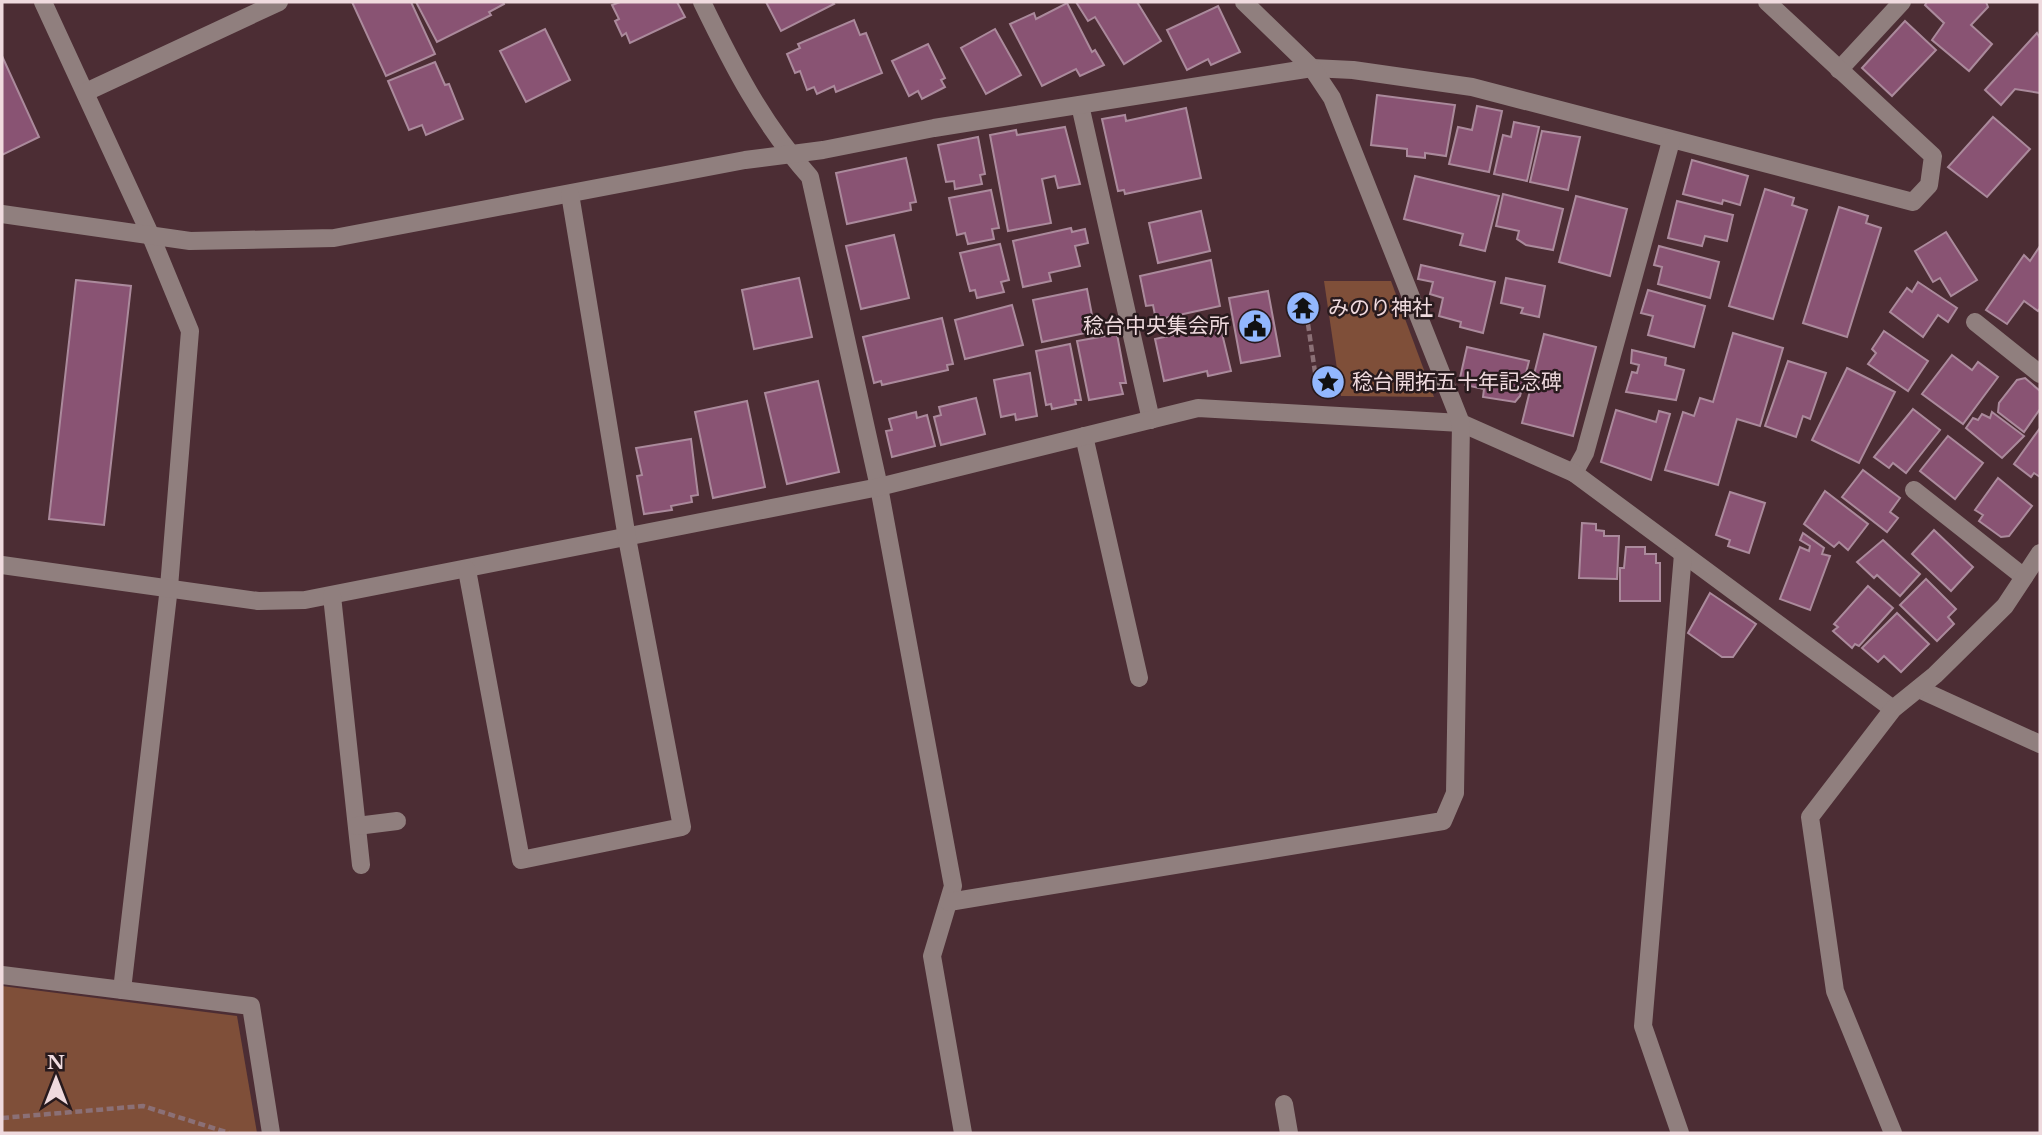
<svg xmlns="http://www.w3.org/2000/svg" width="2042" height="1135" viewBox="0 0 2042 1135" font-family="'Libre Baskerville','Noto Sans JP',serif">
<rect width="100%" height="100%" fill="#4c2d34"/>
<g fill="#7f4f39">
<path d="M1324,281H1391L1434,397L1341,396Z"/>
<path d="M2,986L237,1016L257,1133H2Z"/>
</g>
<g fill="#895373" stroke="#ab8a9c" stroke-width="2">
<path d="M352,2H411L435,54L386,76Z"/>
<path d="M416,2H503L504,4L489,12L491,15L437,42Z"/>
<path d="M620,2H677L685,17L630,43L626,33L622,36L615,21L619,19L612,5Z"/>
<path d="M766,2H832L834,4L781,31Z"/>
<path d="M1076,2H1137L1161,41L1124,64L1095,17L1088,21Z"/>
<path d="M1927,2H1986L1988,7L1971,25L1992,44L1969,71L1932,40L1944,23L1925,5Z"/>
<path d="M1067,3L1092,52L1095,50L1104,65L1080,76L1076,69L1042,86L1010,24L1034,13L1036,19Z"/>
<path d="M1218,6L1240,52L1211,65L1208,59L1187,70L1167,30Z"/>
<path d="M854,20L860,35L866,33L882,73L836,92L834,86L817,94L814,87L807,90L800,71L795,73L787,54L800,48L798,44Z"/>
<path d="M1905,21L1936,50L1892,96L1862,68Z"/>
<path d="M545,29L570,80L526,102L500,51Z"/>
<path d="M995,29L1021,75L986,94L961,48Z"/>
<path d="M2037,33L2040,38V93L2015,89L2001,105L1985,90Z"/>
<path d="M928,44L945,78L941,80L945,87L922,99L918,91L909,96L892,61Z"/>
<path d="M2,56L39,137L2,155Z"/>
<path d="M435,62L445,85L449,84L463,119L426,135L422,125L409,130L388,81Z"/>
<path d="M1377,95L1455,105L1446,156L1425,153V158L1407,156V149L1371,145Z"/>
<path d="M1477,106L1502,111L1489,172L1449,164L1458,127L1472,130Z"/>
<path d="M1186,108L1201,178L1125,194L1124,190L1118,191L1102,119L1125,115L1126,121Z"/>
<path d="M1993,117L2030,149L1987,197L1948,167Z"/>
<path d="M1514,122L1539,127L1527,181L1494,174L1503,135L1511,137Z"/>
<path d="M1065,127L1080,184L1058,188L1055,176L1042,179L1051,223L1008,231L990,135L1016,130L1017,135Z"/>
<path d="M1542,131L1580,137L1568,190L1530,182Z"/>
<path d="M978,137L985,174L980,175L982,184L955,189L954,181L946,182L938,145Z"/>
<path d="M906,158L916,202L910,203L911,210L847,224L836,173Z"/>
<path d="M1692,160L1748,176L1740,205L1723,200L1722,204L1683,194Z"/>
<path d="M1415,176L1499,196L1485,251L1460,245L1463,234L1404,219Z"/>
<path d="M1765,189L1794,198L1792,205L1807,210L1773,319L1729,306Z"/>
<path d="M991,190L999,228L992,229L994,239L968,244L965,233L957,235L949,198Z"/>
<path d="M1503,194L1563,209L1553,250L1526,245L1517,239L1519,231L1496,226Z"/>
<path d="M1576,196L1627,209L1610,276L1559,262Z"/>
<path d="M1677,201L1733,215L1727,241L1705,236L1702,246L1668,238Z"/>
<path d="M1839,207L1868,216L1866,223L1881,228L1847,337L1803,323Z"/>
<path d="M1201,211L1210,251L1158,263L1149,223Z"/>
<path d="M1071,228L1072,232L1085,229L1088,243L1075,246L1080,266L1049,273L1051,281L1023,287L1013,241Z"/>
<path d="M1946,232L1977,280L1951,296L1940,278L1933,282L1915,251Z"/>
<path d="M894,235L909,298L861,309L846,246Z"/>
<path d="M1000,244L1009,280L1001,282L1004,292L977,298L975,290L970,291L960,253Z"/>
<path d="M1659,246L1719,262L1710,298L1658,284L1662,267L1654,265Z"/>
<path d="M2040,246V308L2038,311L2024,301L2007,324L1986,310L2024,255L2030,261Z"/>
<path d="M1211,260L1220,306L1156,320L1153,305L1146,306L1140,276Z"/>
<path d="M1421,265L1495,282L1483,333L1460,327L1461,322L1439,316L1443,298L1430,294L1433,282L1418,279Z"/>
<path d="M799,278L812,337L754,349L742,290Z"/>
<path d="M1506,278L1545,286L1539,317L1521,313L1523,308L1501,303Z"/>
<path d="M76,280L131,286L104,525L49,519Z"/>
<path d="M1918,282L1957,308L1948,322L1938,315L1923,337L1890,312L1907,288L1912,292Z"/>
<path d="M1087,289L1095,331L1042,342L1033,300Z"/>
<path d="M1648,290L1705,306L1694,347L1648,335L1653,316L1641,313Z"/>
<path d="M1268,291L1280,356L1241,363L1229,298Z"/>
<path d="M1313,298L1316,315L1291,319L1289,302Z"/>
<path d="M1012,305L1023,345L965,359L955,320Z"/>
<path d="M942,318L953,364L947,365L948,370L882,385L881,381L874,383L863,337Z"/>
<path d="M1220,325L1231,371L1208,376L1207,371L1164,381L1155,339Z"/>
<path d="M1884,331L1928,361L1908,391L1868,364L1876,353L1872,349Z"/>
<path d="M1733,333L1783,348L1760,426L1737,419L1718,485L1665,470L1683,412L1694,416L1700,398L1713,402Z"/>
<path d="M1117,334L1126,383H1120L1123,394L1089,400L1077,341Z"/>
<path d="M1544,334L1596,347L1573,436L1522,423Z"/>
<path d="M1070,344L1081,400H1075L1076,404L1052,409L1051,404L1046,405L1036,351Z"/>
<path d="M1467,347L1529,361L1520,396L1515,402L1483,397L1484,389L1465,385L1466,379L1460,378Z"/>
<path d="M1632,350L1666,358L1665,365L1684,370L1676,400L1626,392L1632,372L1637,373L1639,365L1631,363Z"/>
<path d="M1952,355L1972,370L1978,362L1998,377L1963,424L1922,394Z"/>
<path d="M1788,361L1826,373L1810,419L1803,416L1796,437L1765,426Z"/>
<path d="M1847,368L1895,392L1859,463L1812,440Z"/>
<path d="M1030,373L1037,416L1016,420L1015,414L1001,417L994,380Z"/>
<path d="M2025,378L2040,391V409L2024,432L1998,412L1999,403L2017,380Z"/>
<path d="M818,381L839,472L787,484L765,393Z"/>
<path d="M976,398L985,434L941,445L934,417L941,415L939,407Z"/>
<path d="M747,401L765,487L713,498L695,412Z"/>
<path d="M1913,409L1940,430L1906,473L1893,463L1889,468L1874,457Z"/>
<path d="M1616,410L1656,422L1659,411L1670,414L1651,480L1601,462Z"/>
<path d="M916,412L917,418L927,415L935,446L892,457L886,431L892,430L889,419Z"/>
<path d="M1992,412L2024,436L2002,458L1966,428L1973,418L1978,420L1982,414L1990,418Z"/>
<path d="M2040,428V477L2034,473L2031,477L2014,464Z"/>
<path d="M1948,436L1983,463L1955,499L1920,471Z"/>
<path d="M691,439L698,495L691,496L692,502L671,506L672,510L644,514L637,476L642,475L636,448Z"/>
<path d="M1863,470L1900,498L1890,512L1898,518L1887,532L1842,497Z"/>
<path d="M1998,478L2032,506L2009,536L2001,537L1979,521L1983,515L1975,510Z"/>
<path d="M1825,491L1868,524L1848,550L1839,542L1834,547L1804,524Z"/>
<path d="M1730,492L1765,503L1749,553L1728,546L1730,540L1716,535Z"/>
<path d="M1582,523L1596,524V530L1604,531V536H1619L1617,579L1579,578Z"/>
<path d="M1934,530L1973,567L1951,591L1912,554Z"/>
<path d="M1803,533L1824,548L1822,554L1830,556L1810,610L1780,599L1800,547L1809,551L1810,546L1800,540Z"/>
<path d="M1883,540L1920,574L1900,596L1877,575L1874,578L1857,562Z"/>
<path d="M1626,547H1645V554H1656V563H1660V601H1620V568H1624Z"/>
<path d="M1926,579L1956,609L1948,617L1954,624L1937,641L1900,605Z"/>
<path d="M1868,586L1893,608L1859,646L1855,644L1852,648L1833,631L1838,627L1834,624Z"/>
<path d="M1710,593L1756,624L1733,657H1722L1688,633Z"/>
<path d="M1897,613L1929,644L1901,672L1884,656L1878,662L1862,648Z"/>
</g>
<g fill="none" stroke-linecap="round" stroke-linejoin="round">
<g stroke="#8b7076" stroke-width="4.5" stroke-dasharray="7 3.5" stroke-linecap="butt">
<path d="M1308,324L1317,386"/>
<path d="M2,1118L143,1106L229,1133"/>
</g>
<g stroke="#907f7e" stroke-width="18">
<path d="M43,2L150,234L190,331L169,587L122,990"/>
<path d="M702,2C733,66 762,123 810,177L879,487L953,886L932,956L963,1133"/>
<path d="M1839,70L1902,2"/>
<path d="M86,92L279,2"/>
<path d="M1080,105L1151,420"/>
<path d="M2,214L190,241L334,238L745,160L823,150L934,128L1312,68L1353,70L1472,87L1913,202L1929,185L1933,156L1767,2"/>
<path d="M1975,322L2040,374"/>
<path d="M1084,436L1139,678"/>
<path d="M1574,473L1585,453L1671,141"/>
<path d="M1914,490L2024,577"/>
<path d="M2,565L258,601L305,600L879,487L1198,408L1461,423L1574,473L1893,709"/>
<path d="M467,570L521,860L682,827L627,538L570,194"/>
<path d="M332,596L361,865"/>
<path d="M1919,689L2040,744"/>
<path d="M357,826L397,821"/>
<path d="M949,902L1443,821L1455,793L1461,423L1332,98L1312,68L1244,2"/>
<path d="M2,975L251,1006L271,1133"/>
<path d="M1284,1104L1289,1133"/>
<path d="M1680,1133L1643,1026L1683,554"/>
<path d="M1893,1133L1835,991L1810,817L1893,709L1935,675L2005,606L2040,553"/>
</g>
</g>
<defs>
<g id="temple-disc" transform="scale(1.75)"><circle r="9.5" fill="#92b7fd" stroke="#281a1d"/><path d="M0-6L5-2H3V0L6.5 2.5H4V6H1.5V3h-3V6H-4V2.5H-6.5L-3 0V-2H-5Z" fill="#111"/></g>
<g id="civic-disc" transform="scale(1.75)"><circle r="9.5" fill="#92b7fd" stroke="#281a1d"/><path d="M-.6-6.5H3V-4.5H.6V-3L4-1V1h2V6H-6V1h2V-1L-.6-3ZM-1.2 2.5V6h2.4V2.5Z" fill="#111"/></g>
<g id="sight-disc" transform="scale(1.75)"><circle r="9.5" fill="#92b7fd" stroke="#281a1d"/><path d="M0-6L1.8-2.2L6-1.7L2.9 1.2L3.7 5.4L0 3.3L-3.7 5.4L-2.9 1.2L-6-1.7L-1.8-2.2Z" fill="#111"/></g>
</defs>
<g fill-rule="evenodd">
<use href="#temple-disc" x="1303" y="308"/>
<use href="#civic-disc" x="1255" y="326"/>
<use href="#sight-disc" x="1328" y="382"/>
</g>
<g text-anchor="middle" stroke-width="5" stroke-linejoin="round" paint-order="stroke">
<g font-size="21" fill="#efdade" stroke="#281a1d" text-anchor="start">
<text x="1328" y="315">みのり神社</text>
<text x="1230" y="333" text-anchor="end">稔台中央集会所</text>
<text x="1352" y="389">稔台開拓五十年記念碑</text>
</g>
</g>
<rect width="2042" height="1135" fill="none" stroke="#efdade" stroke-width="7"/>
<g transform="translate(56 1079)" stroke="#281a1d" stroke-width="5" paint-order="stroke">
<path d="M0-5L12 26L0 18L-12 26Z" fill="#efdade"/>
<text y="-10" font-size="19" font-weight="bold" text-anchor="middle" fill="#efdade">N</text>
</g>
</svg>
